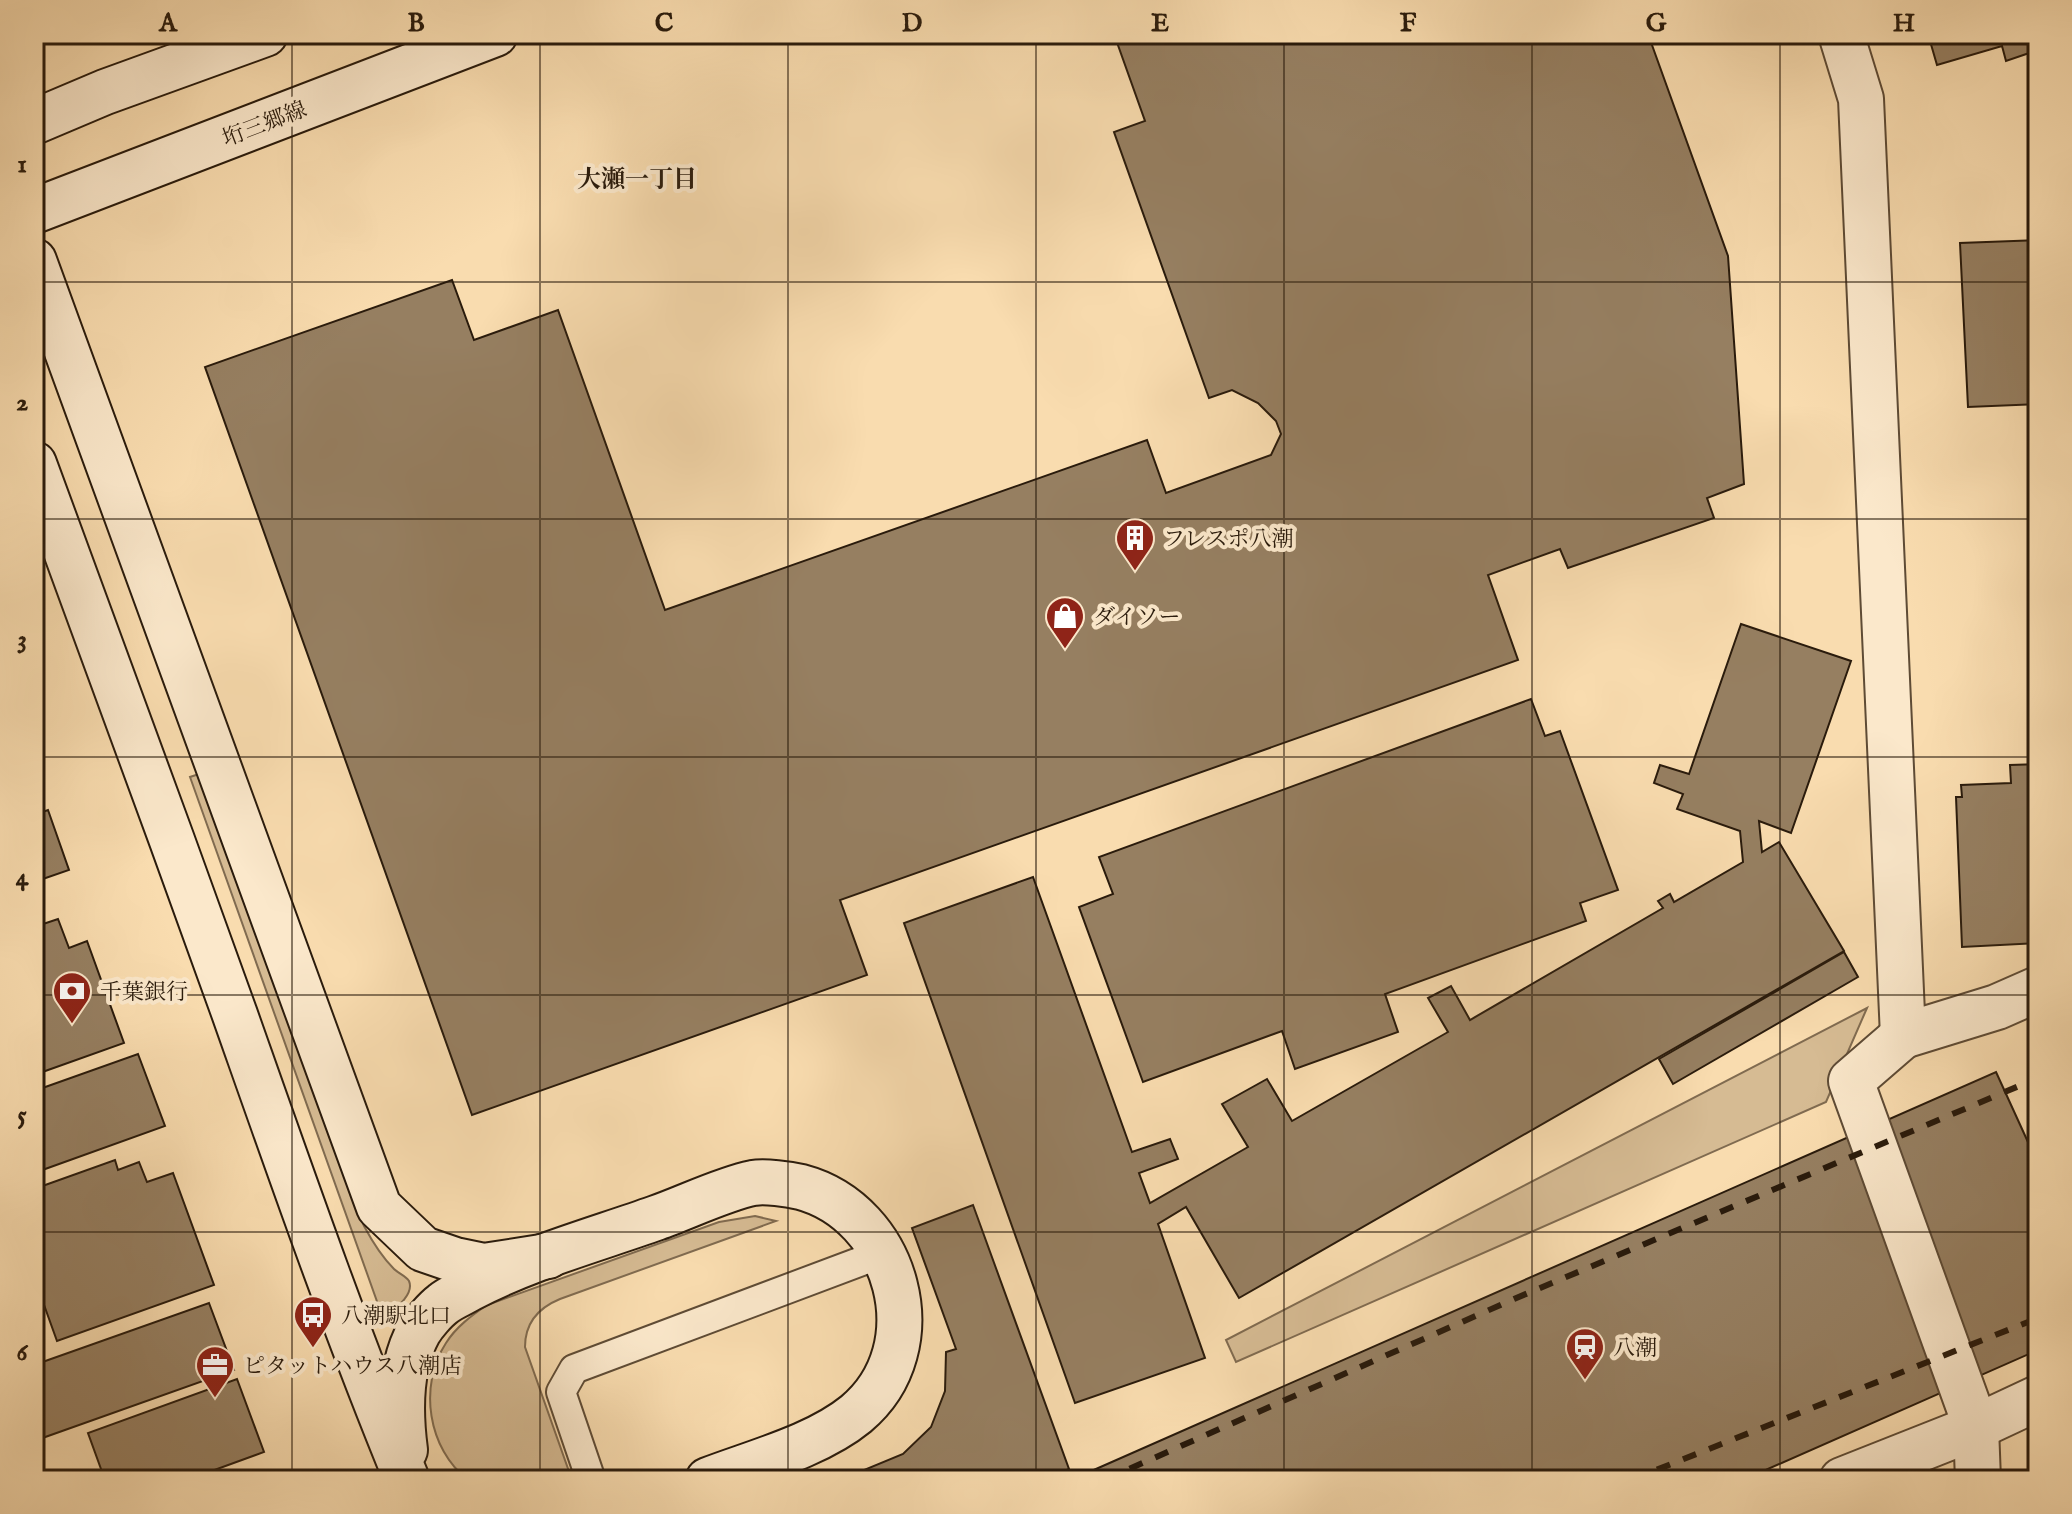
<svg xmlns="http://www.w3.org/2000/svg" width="2072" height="1514" viewBox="0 0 2072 1514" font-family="'IM FELL English','Noto Serif JP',serif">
<rect width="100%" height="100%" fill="#f9dcaf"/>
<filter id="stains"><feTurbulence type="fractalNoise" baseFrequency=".0025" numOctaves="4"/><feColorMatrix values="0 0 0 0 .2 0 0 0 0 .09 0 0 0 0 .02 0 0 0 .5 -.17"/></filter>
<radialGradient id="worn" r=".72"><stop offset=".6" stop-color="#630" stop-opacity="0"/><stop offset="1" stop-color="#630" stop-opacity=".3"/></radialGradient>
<g fill="#d6bb93" stroke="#806b50" stroke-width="2">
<path d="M199,774L364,1226C372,1241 381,1256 394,1269C398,1273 406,1276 409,1281C414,1293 398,1308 389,1311L379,1307L190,777Z"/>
<path d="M1867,1008L1826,1102L1236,1362L1226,1340Z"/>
<path d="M755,1216L776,1221L560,1299C538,1308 525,1323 525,1347L572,1480H468C428,1449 418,1386 446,1343C456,1327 471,1316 487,1305L719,1222Z"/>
</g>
<g fill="#967f61" stroke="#2a1b0c" stroke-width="2">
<path d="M1114,34H1648L1728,256L1744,484L1707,498L1714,518L1568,568L1560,549L1488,575L1518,660L840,900L867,975L472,1115L205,367L452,280L474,340L558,310L665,610L1147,440L1166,493L1271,455L1281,434L1276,421L1258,403L1232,390L1209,398L1114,132L1145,121Z"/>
<path d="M1928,34H2038V35L2031,37L2035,51L2006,61L2002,46L1937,65Z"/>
<path d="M2038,240V404L1968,407L1960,243Z"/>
<path d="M1741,624L1851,661L1791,833L1759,821L1762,852L1779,842L1844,951L1239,1298L1186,1207L1158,1224L1205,1358L1075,1403L904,923L1033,877L1132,1152L1170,1139L1178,1159L1139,1173L1150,1203L1248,1147L1222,1104L1267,1079L1292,1121L1448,1032L1428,998L1451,986L1470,1020L1663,908L1658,901L1670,894L1674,902L1743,862L1740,831L1677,809L1683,794L1654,783L1660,765L1689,774Z"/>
<path d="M1531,699L1545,736L1560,731L1618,890L1580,903L1586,921L1385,994L1398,1032L1295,1069L1282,1031L1143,1082L1079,907L1113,894L1099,857Z"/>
<path d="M2038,764V943L1962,947L1956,797H1962L1961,785L2011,783L2010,765Z"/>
<path d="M48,810L69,870L34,882V815Z"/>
<path d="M58,919L69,948L87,941L124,1043L34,1075V927Z"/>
<path d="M1844,952L1858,977L1673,1084L1659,1059Z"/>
<path d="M138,1054L165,1126L34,1173V1091Z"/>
<path d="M1996,1072L2038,1164V1350L1743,1480H1071Z"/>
<path d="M115,1160L118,1170L139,1162L147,1182L173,1173L214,1285L57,1341L34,1277V1189Z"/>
<path d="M973,1205L1069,1469L1044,1480H847L866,1476L864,1470L903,1454L931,1427L945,1391L946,1352L956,1349L912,1228Z"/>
<path d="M209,1303L234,1370L34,1441V1365Z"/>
<path d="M237,1379L264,1452L187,1480H105L88,1433Z"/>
</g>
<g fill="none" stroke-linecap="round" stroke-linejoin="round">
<g stroke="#5e4b35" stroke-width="32">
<path id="lane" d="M591,1480L561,1392L574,1369L883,1253"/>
</g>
<g stroke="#5e4b35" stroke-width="48">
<g id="street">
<path d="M1841,34L1861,99L1903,1036L1997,1007L2038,989"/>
<path d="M1903,1036L1851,1081L1976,1427L1978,1480"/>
<path d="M1842,1480L1976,1427L2038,1398"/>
</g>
</g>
<g stroke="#2a1b0c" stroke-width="48">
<g id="secondary">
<path d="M34,122L105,92L265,34"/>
<path d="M34,211L495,34"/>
<path d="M34,261L379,1207L423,1249L455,1260L484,1266L548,1256"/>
<path d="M34,464C102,648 169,831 235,1015C290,1171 344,1327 407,1480"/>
<path d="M405,1450C400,1412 400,1365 419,1331C424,1323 435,1310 443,1304C450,1298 461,1294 469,1289C528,1258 594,1240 656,1218C685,1208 723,1189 753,1183C765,1181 788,1184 801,1187C898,1213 936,1347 856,1414C817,1446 755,1462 708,1480"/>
</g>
</g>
<use href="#lane" stroke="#fbe8cb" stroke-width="28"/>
<use href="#street" stroke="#fbe8cb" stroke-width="44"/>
<use href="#secondary" stroke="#fbe8cb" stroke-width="44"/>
<g stroke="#2a1b0c" stroke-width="6" stroke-dasharray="14 14" stroke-linecap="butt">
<path d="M1104,1480L1514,1299L2038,1078"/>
<path d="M1631,1480L2038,1318"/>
</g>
</g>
<path fill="none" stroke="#2a1b0c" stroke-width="2" stroke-opacity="0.55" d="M292,34V1480M540,34V1480M788,34V1480M1036,34V1480M1284,34V1480M1532,34V1480M1780,34V1480M34,282H2038M34,519H2038M34,757H2038M34,995H2038M34,1232H2038"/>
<defs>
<g id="building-pin" transform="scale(2)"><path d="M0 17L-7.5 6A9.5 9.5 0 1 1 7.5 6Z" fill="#8f2418" stroke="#fbe8cb"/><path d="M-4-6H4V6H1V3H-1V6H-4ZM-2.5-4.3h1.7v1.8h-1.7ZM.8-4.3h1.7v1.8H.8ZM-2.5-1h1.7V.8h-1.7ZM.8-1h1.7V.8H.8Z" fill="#fff"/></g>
<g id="shop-pin" transform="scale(2)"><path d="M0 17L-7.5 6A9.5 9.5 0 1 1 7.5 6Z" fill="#8f2418" stroke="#fbe8cb"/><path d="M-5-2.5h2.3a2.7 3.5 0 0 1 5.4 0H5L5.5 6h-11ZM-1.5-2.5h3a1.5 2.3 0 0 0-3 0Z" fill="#fff"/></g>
<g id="bank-pin" transform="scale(2)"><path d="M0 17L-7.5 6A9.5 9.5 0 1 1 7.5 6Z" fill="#8f2418" stroke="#fbe8cb"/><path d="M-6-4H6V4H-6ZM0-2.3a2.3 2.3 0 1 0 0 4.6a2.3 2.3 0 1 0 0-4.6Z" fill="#fff"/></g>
<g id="bus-pin" transform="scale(2)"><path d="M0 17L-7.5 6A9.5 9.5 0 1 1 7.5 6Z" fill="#8f2418" stroke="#fbe8cb"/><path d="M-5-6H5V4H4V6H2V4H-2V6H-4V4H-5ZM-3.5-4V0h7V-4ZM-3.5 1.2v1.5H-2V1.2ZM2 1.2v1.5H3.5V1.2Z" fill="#fff"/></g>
<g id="station-pin" transform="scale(2)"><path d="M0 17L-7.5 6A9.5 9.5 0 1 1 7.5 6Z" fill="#8f2418" stroke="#fbe8cb"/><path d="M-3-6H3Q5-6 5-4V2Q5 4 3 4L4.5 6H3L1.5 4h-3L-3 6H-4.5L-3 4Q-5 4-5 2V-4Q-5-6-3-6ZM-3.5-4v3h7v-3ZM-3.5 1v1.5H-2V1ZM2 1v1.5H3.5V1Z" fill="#fff"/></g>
<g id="office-pin" transform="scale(2)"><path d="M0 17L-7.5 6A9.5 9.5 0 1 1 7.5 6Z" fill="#8f2418" stroke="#fbe8cb"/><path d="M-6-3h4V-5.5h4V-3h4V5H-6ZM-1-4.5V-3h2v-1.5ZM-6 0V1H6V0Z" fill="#fff"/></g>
</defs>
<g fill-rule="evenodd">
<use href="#building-pin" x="1135" y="538"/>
<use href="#shop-pin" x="1065" y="616"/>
<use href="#bank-pin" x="72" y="991"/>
<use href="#bus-pin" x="313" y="1315"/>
<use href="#station-pin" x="1585" y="1347"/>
<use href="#office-pin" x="215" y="1365"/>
</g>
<g text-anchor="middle" stroke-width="8" stroke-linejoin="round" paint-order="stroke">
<g font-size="22" fill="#2a1b0c" stroke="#fbe8cb">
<text transform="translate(264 123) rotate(-21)" y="8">垳三郷線</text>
</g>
<g font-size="22" fill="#2a1b0c" stroke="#fbe8cb" text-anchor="start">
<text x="1163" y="546">フレスポ八潮</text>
<text x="1093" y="624">ダイソー</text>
<text x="100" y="999">千葉銀行</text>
<text x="341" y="1323">八潮駅北口</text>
<text x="1613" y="1355">八潮</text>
<text x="243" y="1373">ピタットハウス八潮店</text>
</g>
<g font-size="24" font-weight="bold" fill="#2a1b0c" stroke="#fbe8cb">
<text x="637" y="187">大瀬一丁目</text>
</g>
</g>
<rect width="2072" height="1514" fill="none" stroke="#f9dcaf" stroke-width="88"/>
<rect x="44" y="44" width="1984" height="1426" fill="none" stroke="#2a1b0c" stroke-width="3"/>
<g font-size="26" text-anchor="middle" font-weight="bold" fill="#2a1b0c">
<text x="168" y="31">A</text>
<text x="416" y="31">B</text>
<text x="664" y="31">C</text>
<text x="912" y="31">D</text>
<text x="1160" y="31">E</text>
<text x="1408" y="31">F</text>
<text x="1656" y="31">G</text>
<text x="1904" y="31">H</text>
<text x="22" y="172">1</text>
<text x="22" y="410">2</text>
<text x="22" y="647">3</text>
<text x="22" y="885">4</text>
<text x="22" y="1123">5</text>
<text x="22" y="1360">6</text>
</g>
<rect width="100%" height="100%" filter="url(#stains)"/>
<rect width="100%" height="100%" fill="url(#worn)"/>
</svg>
